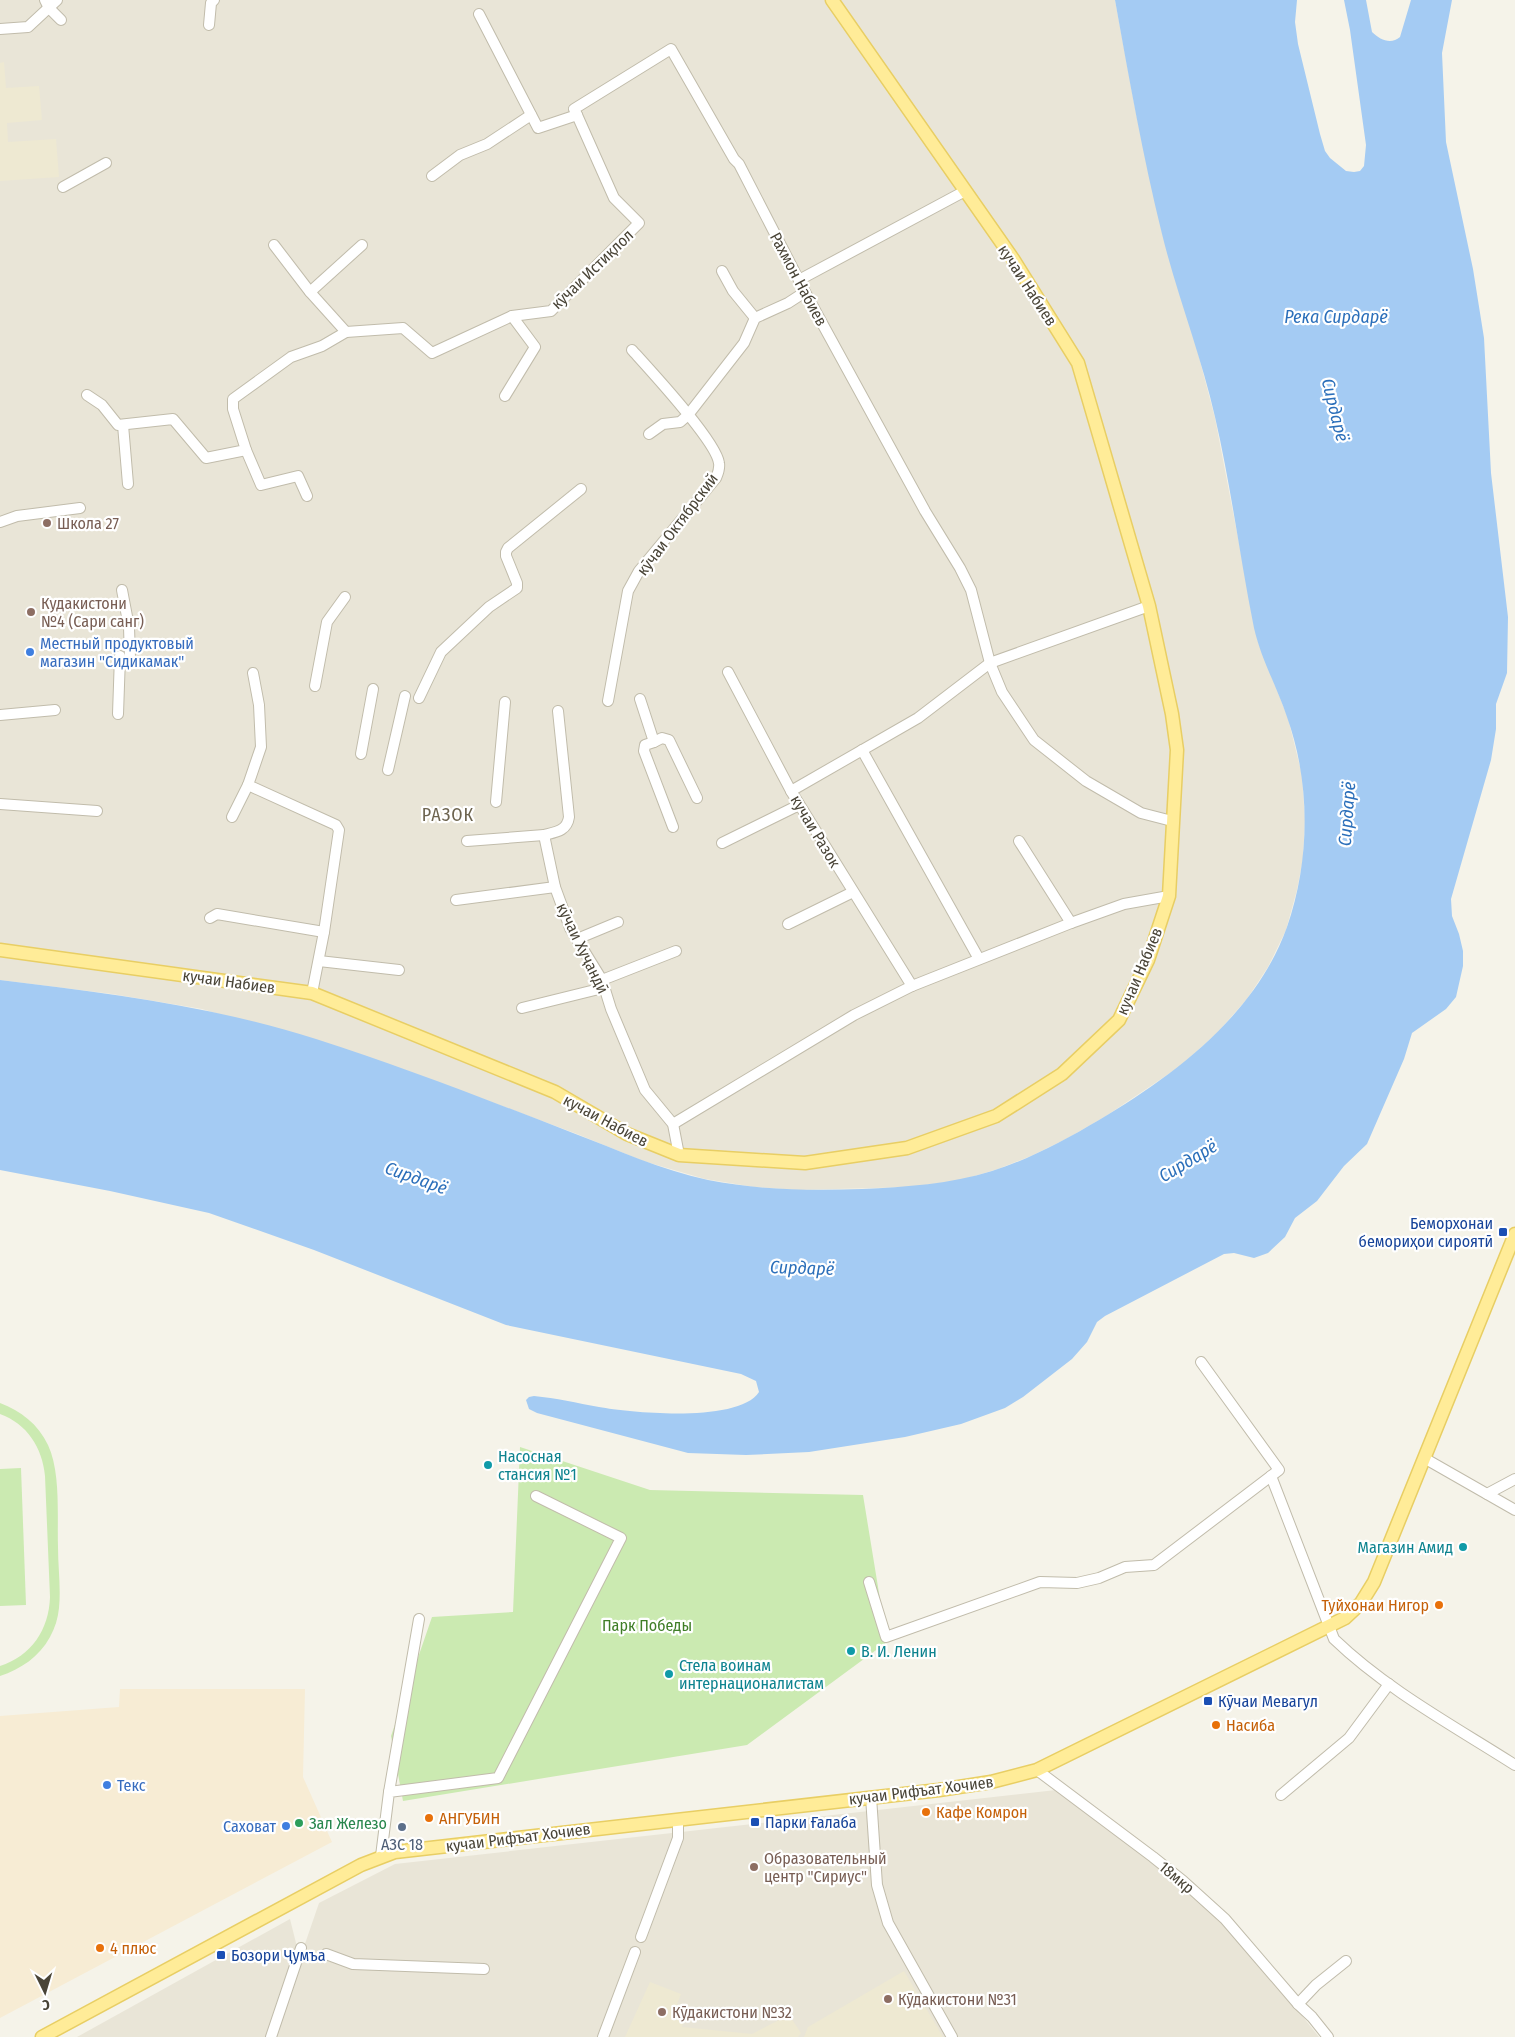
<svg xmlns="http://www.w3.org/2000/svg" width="1515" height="2037" viewBox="0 0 1515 2037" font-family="'Fira Sans Condensed',sans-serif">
<rect width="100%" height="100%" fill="#f5f3e9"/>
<g fill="#e9e5d7">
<path d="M0,0H1115L1136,113L1163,236L1194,338L1215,418L1258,642L1288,718L1302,775L1305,820L1303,859L1297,890L1286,930L1268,967L1247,999L1217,1033L1179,1067L1106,1116L1066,1139L1031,1156L998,1169L961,1180L912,1187L798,1190L754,1187L705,1179L643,1161L577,1134L405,1070L202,1009L112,994L0,980Z"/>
<path d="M1056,1790L1195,1893L1225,1919L1319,2037H273L319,1903L395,1864Z"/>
<path d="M290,1919L297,1947L266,2037H77Z"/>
</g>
<path fill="#f7ecd4" d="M120,1689H305L303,1777L332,1842L0,2018V1716L119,1707Z"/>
<g fill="#eee9d2">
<path d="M4,62L6,88L39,86L42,120L7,123L8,142L56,139L59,177L0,181V63Z"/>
<path d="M904,1971L943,2037H804L808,2027Z"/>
<path d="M650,1982L681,1994L677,2004L688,2009L682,2027L752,2034L789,2015L801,2033L798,2037H625Z"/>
</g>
<g fill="#cbeab1">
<path d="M0,1403C21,1411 38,1424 48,1445C61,1473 57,1516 58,1547C58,1567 61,1588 59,1608C58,1618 55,1628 50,1637C39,1657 21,1669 0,1676V1666C31,1656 49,1630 50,1597L45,1476C42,1447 27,1424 0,1414Z"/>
<path d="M520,1447L650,1490L863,1495L887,1642L747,1745L403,1801L391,1736L432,1617L513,1612Z"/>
<path d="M21,1468L26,1605L0,1606V1469Z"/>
</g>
<path fill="#a4cbf3" d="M1115,0H1297L1295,22L1298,44L1320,134L1325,151L1330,158L1346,171L1354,172L1360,171L1364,166L1366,145L1350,30L1344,0H1366L1372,32C1380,40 1391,45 1400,37L1411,0H1452L1442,53L1446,142L1473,269L1484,338L1491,473L1508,617L1507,673L1496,704V729L1491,760L1451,899L1452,916L1459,934L1463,951V966L1456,997L1446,1009L1412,1033L1404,1059L1367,1144L1344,1166L1317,1201L1295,1218L1285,1237L1268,1253L1254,1258L1234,1253L1224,1254L1105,1316L1097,1322L1087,1342L1072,1359L1023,1397L1005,1408L961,1424L905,1437L809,1452L746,1455L688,1453L537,1413L529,1409L526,1400L529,1397L534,1396C556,1398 577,1403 599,1407C633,1413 739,1423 759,1392L756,1381L741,1374L506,1325L314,1250L209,1213L110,1191L0,1170V980C107,993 213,1006 316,1039C403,1067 488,1100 573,1133C618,1150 661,1170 708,1180C759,1190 811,1191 862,1189C906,1187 950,1184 992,1171C1030,1159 1065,1140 1099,1120C1175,1075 1256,1014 1287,927C1310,861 1311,784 1287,717C1277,687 1261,659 1254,628C1240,558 1231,486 1215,417C1201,355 1177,295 1162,234C1143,157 1129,78 1115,0Z"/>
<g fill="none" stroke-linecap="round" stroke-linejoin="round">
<g stroke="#c1bcab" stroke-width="12">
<g id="minor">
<path d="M45,0L49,8L61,20"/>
<path d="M209,25L211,3L214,0"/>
<path d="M0,29L28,27L57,0"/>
<path d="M577,115L574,109L671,49L734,159L739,164L805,292L925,511L960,568L971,590L990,663L1002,692L1034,740L1086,781L1141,813L1172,821"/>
<path d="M432,176L460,155L487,144L531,115"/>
<path d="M63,187L106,163"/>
<path d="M274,245L310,292"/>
<path d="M722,271L733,291L755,318"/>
<path d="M799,280L965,191"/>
<path d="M346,332L310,292L362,245"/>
<path d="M87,395L102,405L118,425L173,419L206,458L246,450L233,409V399L291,357L322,346L346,332L403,328L432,353L512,316L551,311L639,223L614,198L577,115L538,128L479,14"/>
<path d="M505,396L535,347L512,316"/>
<path d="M123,425L128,484"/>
<path d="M649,434L663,424L680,422L688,415L744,343L755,318L788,303L805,292"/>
<path d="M246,450L261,485L298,476L307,496"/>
<path d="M0,522L17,516L80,508"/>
<path d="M122,590L129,627L130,658"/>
<path d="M728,672L791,791L912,986"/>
<path d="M253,673L259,705L261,747L248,785L336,825L339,830L324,932L312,993"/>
<path d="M315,686L327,622L345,597"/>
<path d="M419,698L441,652L489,607L517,588V583L506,556V552L508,548L581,489"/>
<path d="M640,699L654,742L662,738L669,740L697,798"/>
<path d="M608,701L628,591L639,571L716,478C718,473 720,469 719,463C716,441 650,370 632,350"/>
<path d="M558,711L569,817C567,831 556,832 544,835L555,887L570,928L602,980L611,1009L645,1090L673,1124L679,1155"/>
<path d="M118,714L120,656"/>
<path d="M0,715L55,710"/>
<path d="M654,742L645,745L644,751L673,827"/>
<path d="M862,750L979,959"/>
<path d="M361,754L373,689"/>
<path d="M388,770L405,696"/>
<path d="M791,791L918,718L990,663L1149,606"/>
<path d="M496,802L505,702"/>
<path d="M0,804L97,811"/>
<path d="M232,817L248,785"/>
<path d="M467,841L544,835"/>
<path d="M1019,841L1071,923"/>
<path d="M722,843L799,805"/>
<path d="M456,900L555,887"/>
<path d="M210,918L217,914L324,932"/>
<path d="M788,924L853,892"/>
<path d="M577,939L618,922"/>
<path d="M319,961L399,970"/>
<path d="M602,980L676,951"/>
<path d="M522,1008L603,988"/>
<path d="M673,1124L854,1015L912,986L1071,923L1124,904L1169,896"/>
<path d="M1424,1458L1515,1510"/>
<path d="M1271,1476L1334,1639C1387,1690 1454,1726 1515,1765"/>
<path d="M1487,1494L1515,1479"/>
<path d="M869,1582L886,1637L1040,1582L1077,1583L1099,1578L1125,1567L1154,1565L1279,1470L1201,1362"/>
<path d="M1037,1770L1153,1857L1183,1881L1225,1919L1298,2004L1312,2017L1328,2037"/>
<path d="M389,1792L419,1619"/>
<path d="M1281,1795L1349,1738L1389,1684"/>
<path d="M871,1797L877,1885L888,1923L952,2037"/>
<path d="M381,1856L389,1792L498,1778L621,1538L536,1496"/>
<path d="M641,1937L678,1838V1819"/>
<path d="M326,1954L353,1964L484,1969"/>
<path d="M1298,2004L1316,1985L1346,1961"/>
<path d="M271,2037L301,1948"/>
<path d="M603,2037L635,1952"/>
</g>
</g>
<g stroke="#e8ce64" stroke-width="15">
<g id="major">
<path d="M0,950L312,993L555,1092L627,1134L679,1155L805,1163L907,1148L996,1116L1062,1074L1119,1020L1148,960L1169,896L1177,750L1172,714L1149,606L1078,363L1013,259L832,0"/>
<path d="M42,2037L361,1865L395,1852L939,1790L991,1782L1037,1770L1345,1618L1361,1603L1374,1582L1515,1234"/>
</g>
</g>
<use href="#minor" stroke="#fff" stroke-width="10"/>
<use href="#major" stroke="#ffec98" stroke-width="12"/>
</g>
<g fill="#8d6e63" stroke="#fff" stroke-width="2">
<circle cx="47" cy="523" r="5"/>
<circle cx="31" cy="612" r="5"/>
<circle cx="754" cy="1867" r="5"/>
<circle cx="888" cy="1999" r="5"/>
<circle cx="662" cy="2012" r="5"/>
</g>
<g fill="#3f7fe0" stroke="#fff" stroke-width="2">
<circle cx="30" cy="652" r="5"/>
<circle cx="107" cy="1785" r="5"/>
<circle cx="286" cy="1826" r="5"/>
</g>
<g fill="#1a4fb4" stroke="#fff" stroke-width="2">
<rect x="1498" y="1227" width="10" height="10" rx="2.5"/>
<rect x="1203" y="1696" width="10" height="10" rx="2.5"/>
<rect x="750" y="1817" width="10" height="10" rx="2.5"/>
<rect x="216" y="1950" width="10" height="10" rx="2.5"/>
</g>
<g fill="#0f9aa8" stroke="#fff" stroke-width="2">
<circle cx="488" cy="1465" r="5"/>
<circle cx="1463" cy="1547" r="5"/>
<circle cx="851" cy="1651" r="5"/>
<circle cx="669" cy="1674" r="5"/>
</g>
<g fill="#e8710a" stroke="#fff" stroke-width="2">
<circle cx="1439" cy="1605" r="5"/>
<circle cx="1216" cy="1725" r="5"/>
<circle cx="926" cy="1812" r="5"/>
<circle cx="429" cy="1818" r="5"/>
<circle cx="100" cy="1948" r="5"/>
</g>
<circle fill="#2e9e5b" stroke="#fff" stroke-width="2" cx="299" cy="1823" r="5"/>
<circle fill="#5c6f8a" stroke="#fff" stroke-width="2" cx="402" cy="1827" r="5"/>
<g text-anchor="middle" stroke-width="4.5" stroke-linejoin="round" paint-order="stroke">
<g font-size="16" fill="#494437" stroke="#fff">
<text transform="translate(592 269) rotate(-44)" y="6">кӯчаи Истиқлол</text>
<text transform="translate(799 279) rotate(62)" y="6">Рахмон Набиев</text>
<text transform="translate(1028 285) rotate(57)" y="6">кучаи Набиев</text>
<text transform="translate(677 524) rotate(-53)" y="6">кӯчаи Октябрский</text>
<text transform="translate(816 831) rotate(59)" y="6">кучаи Разок</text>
<text transform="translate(583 948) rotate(64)" y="6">кӯчаи Хуҷандӣ</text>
<text transform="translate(1139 971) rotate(-67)" y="6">кучаи Набиев</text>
<text transform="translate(229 981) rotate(8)" y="6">кучаи Набиев</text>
<text transform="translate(606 1120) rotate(28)" y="6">кучаи Набиев</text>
<text transform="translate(921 1790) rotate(-7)" y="6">кучаи Рифъат Хочиев</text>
<text transform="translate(518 1837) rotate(-7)" y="6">кучаи Рифъат Хочиев</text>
<text transform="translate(1177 1877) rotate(40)" y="6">18мкр</text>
</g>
<g font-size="16" fill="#785e54" stroke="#fff" text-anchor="start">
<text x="57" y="529">Школа 27</text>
<text x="41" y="609">Кудакистони<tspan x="41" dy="18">№4 (Сари санг)</tspan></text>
<text x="764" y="1864">Образовательный<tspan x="764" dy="18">центр "Сириус"</tspan></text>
<text x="898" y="2005">Кӯдакистони №31</text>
<text x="672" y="2018">Кӯдакистони №32</text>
</g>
<g font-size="16" fill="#366cbe" stroke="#fff" text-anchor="start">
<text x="40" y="649">Местный продуктовый<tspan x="40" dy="18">магазин "Сидикамак"</tspan></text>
<text x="117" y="1791">Текс</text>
<text x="276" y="1832" text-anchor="end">Саховат</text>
</g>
<g font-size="16" fill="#164399" stroke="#fff" text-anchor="start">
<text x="1493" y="1229" text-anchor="end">Беморхонаи<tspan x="1493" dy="18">бемориҳои сироятӣ</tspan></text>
<text x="1218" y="1707">Кӯчаи Мевагул</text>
<text x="765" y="1828">Парки Ғалаба</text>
<text x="231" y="1961">Бозори Ҷумъа</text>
</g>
<g font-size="16" fill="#0d838f" stroke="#fff" text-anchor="start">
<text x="498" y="1462">Насосная<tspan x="498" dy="18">стансия №1</tspan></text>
<text x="1453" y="1553" text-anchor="end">Магазин Амид</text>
<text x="861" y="1657">В. И. Ленин</text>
<text x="679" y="1671">Стела воинам<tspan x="679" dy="18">интернационалистам</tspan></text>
</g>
<g font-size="16" fill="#c56008" stroke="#fff" text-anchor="start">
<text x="1429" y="1611" text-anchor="end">Туйхонаи Нигор</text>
<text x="1226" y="1731">Насиба</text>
<text x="936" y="1818">Кафе Комрон</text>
<text x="439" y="1824">АНГУБИН</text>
<text x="110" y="1954">4 плюс</text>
</g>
<g font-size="16" fill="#3f7e27" stroke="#fff">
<text x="647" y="1631">Парк Победы</text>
</g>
<g font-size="16" fill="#27864d" stroke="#fff" text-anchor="start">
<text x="309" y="1829">Зал Железо</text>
</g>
<g font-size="16" fill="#4e5e75" stroke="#fff">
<text x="402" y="1850">АЗС 18</text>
</g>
<g font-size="18" font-style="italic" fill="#2b6fba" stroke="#fff">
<text x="1336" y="323">Река Сирдарё</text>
<text transform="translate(1335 410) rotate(76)" y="6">Сирдарё</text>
<text transform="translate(1347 814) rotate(-86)" y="6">Сирдарё</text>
<text transform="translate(1188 1161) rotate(-31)" y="6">Сирдарё</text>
<text transform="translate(416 1178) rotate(20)" y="6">Сирдарё</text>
<text transform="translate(802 1268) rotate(2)" y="6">Сирдарё</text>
</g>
<g font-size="18" letter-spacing="1" fill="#6c634e" stroke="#fff">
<text x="448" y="821">РАЗОК</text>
</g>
</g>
<g transform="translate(45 1992) rotate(175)" stroke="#ffffff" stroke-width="4" paint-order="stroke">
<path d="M0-4L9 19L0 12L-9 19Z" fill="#494437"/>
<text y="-8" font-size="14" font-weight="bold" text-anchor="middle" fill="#494437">С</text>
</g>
</svg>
